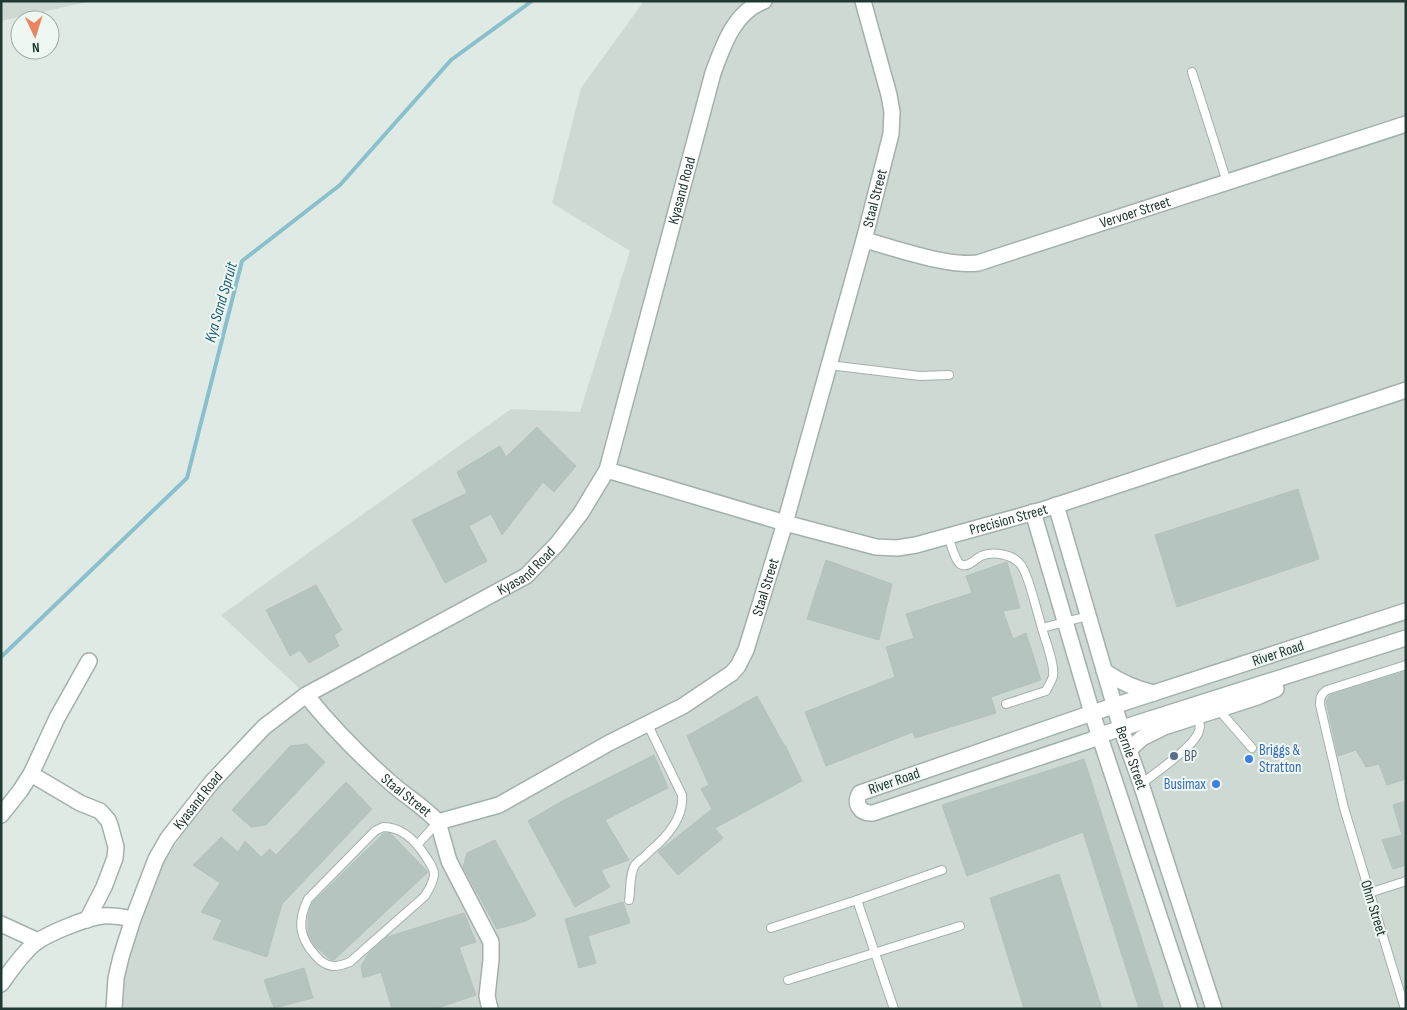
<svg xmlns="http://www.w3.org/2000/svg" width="1407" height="1010" viewBox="0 0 1407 1010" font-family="'Sofia Sans Condensed',sans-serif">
<rect width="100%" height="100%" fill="#dfeae5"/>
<g fill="#ced9d4">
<path d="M1,1H92L1,21Z"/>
<path d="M644,1H1406V1009H120L125,953L159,870L195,814L302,691L221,615L511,409L580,412L630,251L552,203L581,88Z"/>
</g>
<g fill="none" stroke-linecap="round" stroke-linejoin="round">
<path stroke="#8ac0cc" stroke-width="4" d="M1,657L187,478L242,261L340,185L451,60L532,1"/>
</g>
<g fill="#b5c4be" stroke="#b2c3bc">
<path d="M537,427L576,466L554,492L543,482L502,535L491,514L469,526L487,561L445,583L412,520L467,493L457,472L500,446L506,457Z"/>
<path d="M1298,489L1319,559L1177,607L1155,535Z"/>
<path d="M826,560L892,584L879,640L807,619Z"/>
<path d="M1007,562L1020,608L1003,611L1013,639L1026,633L1041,680L991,697L996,713L915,738L913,732L826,766L805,712L895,677L886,647L914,638L906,614L972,593L966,576Z"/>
<path d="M316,585L342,630L334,635L339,646L309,663L300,650L290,656L266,610Z"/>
<path d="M1406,671V779L1387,785L1379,764L1366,767L1356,750L1338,756L1326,701L1330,695Z"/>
<path d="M757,696L784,745H785L802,781L715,828L723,838L678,875L658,852L712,809L701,789L709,785L687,736Z"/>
<path d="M307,744L325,762L266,825L251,827L232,810L290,746Z"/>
<path d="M654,755L668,788L605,820L629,860L601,870L610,887L575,907L528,821L564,800Z"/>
<path d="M1084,759L1164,1009H1139L1083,832L967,876L942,805Z"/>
<path d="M346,782L372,809L282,904L267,957L213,939L222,920L201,912L220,883L193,865L221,837L238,852L245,841L261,857L270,849L276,855Z"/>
<path d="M1406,801V865L1393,869L1382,840L1402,835L1393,805Z"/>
<path d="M384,833H390L428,872L334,960H331L315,946L308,934V917L310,909L313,902Z"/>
<path d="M495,840L536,915L526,921L497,929L463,867L467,853Z"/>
<path d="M1059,874L1102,1009H1024L990,898Z"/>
<path d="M623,902L630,923L588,936L596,963L579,968L565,919Z"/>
<path d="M464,913L476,942L459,947L476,995L435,1009H392L381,972L363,978L361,966L369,953L387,937Z"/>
<path d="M304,968L313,998L274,1008L264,980Z"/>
</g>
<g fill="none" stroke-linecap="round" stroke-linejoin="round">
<g stroke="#a2b1ac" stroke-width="10">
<g id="lane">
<path d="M1192,72L1227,182"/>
<path d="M829,365L920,376L949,375"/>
<path d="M948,536C951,543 954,559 960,564C967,569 975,559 981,556C993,551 1013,554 1021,565C1029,575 1037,613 1042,628"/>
<path d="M1006,704L1046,691C1048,686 1052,681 1053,676C1055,664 1045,640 1042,628L1088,616"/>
<path d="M1218,709L1252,748"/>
<path d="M1141,784C1155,773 1194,747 1199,731C1201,725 1199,721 1197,716"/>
<path d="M383,827C402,827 416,841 426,857C429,862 434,868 434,874C434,882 429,889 425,896L350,962C336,968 326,968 316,956C299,938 297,921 308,899L375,831Z"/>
<path d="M418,844L438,822"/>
<path d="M1369,893L1406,881"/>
<path d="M629,900C631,890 629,874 635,865C639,860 646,856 650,851C667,837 684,818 682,795L647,723"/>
<path d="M857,900L942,870"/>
<path d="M771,928L857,900L894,1009"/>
<path d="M788,980L960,926"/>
<path d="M1405,1009L1344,808L1320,705C1320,697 1321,694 1327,690L1406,665"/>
</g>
</g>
<g stroke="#a2b1ac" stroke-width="18">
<g id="street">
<path id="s1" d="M864,240C896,248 946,267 978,263L1406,124"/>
<path id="s2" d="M607,470L785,523L876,547L897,548L916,545L1042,510L1406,390"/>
<path id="s3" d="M1056,505L1121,728L1141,784L1214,1009"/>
<path d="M1033,512L1092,713L1190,1009"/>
<path d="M1406,611L1092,713L860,793C853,804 861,814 873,813L1091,740L1100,735L1406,638"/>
<path d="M1104,671C1120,682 1135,689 1154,693"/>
<path id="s4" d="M306,695C332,727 360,756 391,783C407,797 424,807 438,822L499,805L609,743L683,706L732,673L738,666L746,650L785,523L864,240L891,134L892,112L889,95L863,1"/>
<path d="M1129,750L1142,738L1164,727L1257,697L1276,689"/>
<path d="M31,774L80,803L100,811L108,820L110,825L116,847L115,858L104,887L87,920"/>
<path d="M1,815L20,791L31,774L57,718L89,661"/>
<path d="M438,822L449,861L491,942V960L487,996L490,1009"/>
<path d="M1,924L38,941"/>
<path d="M1,984C11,970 21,955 34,944C46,934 86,918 102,916C113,915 123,917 133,919"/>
<path id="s5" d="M114,1009L116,978L121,957L133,919L156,859L168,838L212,782L264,727L306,695L526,576L557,544L581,513L607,470L713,73C723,46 734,12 764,1"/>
</g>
</g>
<use href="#lane" stroke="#fff" stroke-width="8"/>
<use href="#street" stroke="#fff" stroke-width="15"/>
</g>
<circle fill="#5c6f8a" stroke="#eff7f3" stroke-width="2" cx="1174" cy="756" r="5"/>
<g fill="#3f7fe0" stroke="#eff7f3" stroke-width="2">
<circle cx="1249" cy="759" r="5"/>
<circle cx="1216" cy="784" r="5"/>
</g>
<g text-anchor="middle" stroke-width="4" stroke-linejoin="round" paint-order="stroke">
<g font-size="15" fill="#213933" stroke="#eff7f3">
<text dy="5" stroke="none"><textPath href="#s5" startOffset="1054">Kyasand Road</textPath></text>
<text dy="5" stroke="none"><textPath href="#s4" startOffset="1012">Staal Street</textPath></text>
<text dy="5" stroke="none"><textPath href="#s1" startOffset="282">Vervoer Street</textPath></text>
<text dy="5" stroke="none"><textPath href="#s2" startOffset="416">Precision Street</textPath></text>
<text dy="5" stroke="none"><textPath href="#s5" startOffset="634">Kyasand Road</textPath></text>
<text dy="5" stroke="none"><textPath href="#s4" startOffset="608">Staal Street</textPath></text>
<text transform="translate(1278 653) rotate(-18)" y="5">River Road</text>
<text dy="5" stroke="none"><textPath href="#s3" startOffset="264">Bernie Street</textPath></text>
<text transform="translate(894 781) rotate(-19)" y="5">River Road</text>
<text dy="5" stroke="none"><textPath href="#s4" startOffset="142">Staal Street</textPath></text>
<text dy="5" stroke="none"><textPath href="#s5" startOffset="229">Kyasand Road</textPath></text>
<text transform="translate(1374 908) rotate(73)" y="5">Ohm Street</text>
</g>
<g font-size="15" fill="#366cbe" stroke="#eff7f3" text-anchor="start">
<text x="1259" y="755">Briggs &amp;<tspan x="1259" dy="17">Stratton</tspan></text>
<text x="1206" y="789" text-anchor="end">Busimax</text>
</g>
<g font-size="15" fill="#4e5e75" stroke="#eff7f3" text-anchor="start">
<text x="1184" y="761">BP</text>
</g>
<g font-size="16" font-style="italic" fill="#1f6071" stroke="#eff7f3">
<text transform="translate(220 302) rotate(-74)" y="6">Kya Sand Spruit</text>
</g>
</g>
<rect width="1407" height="1010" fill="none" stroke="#213933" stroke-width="5"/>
<g transform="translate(35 35) rotate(176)"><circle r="24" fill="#eff7f3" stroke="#9daba6"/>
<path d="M0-4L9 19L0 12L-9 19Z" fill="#ea855d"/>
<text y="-8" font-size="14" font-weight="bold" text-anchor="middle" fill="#213933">N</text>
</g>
</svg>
